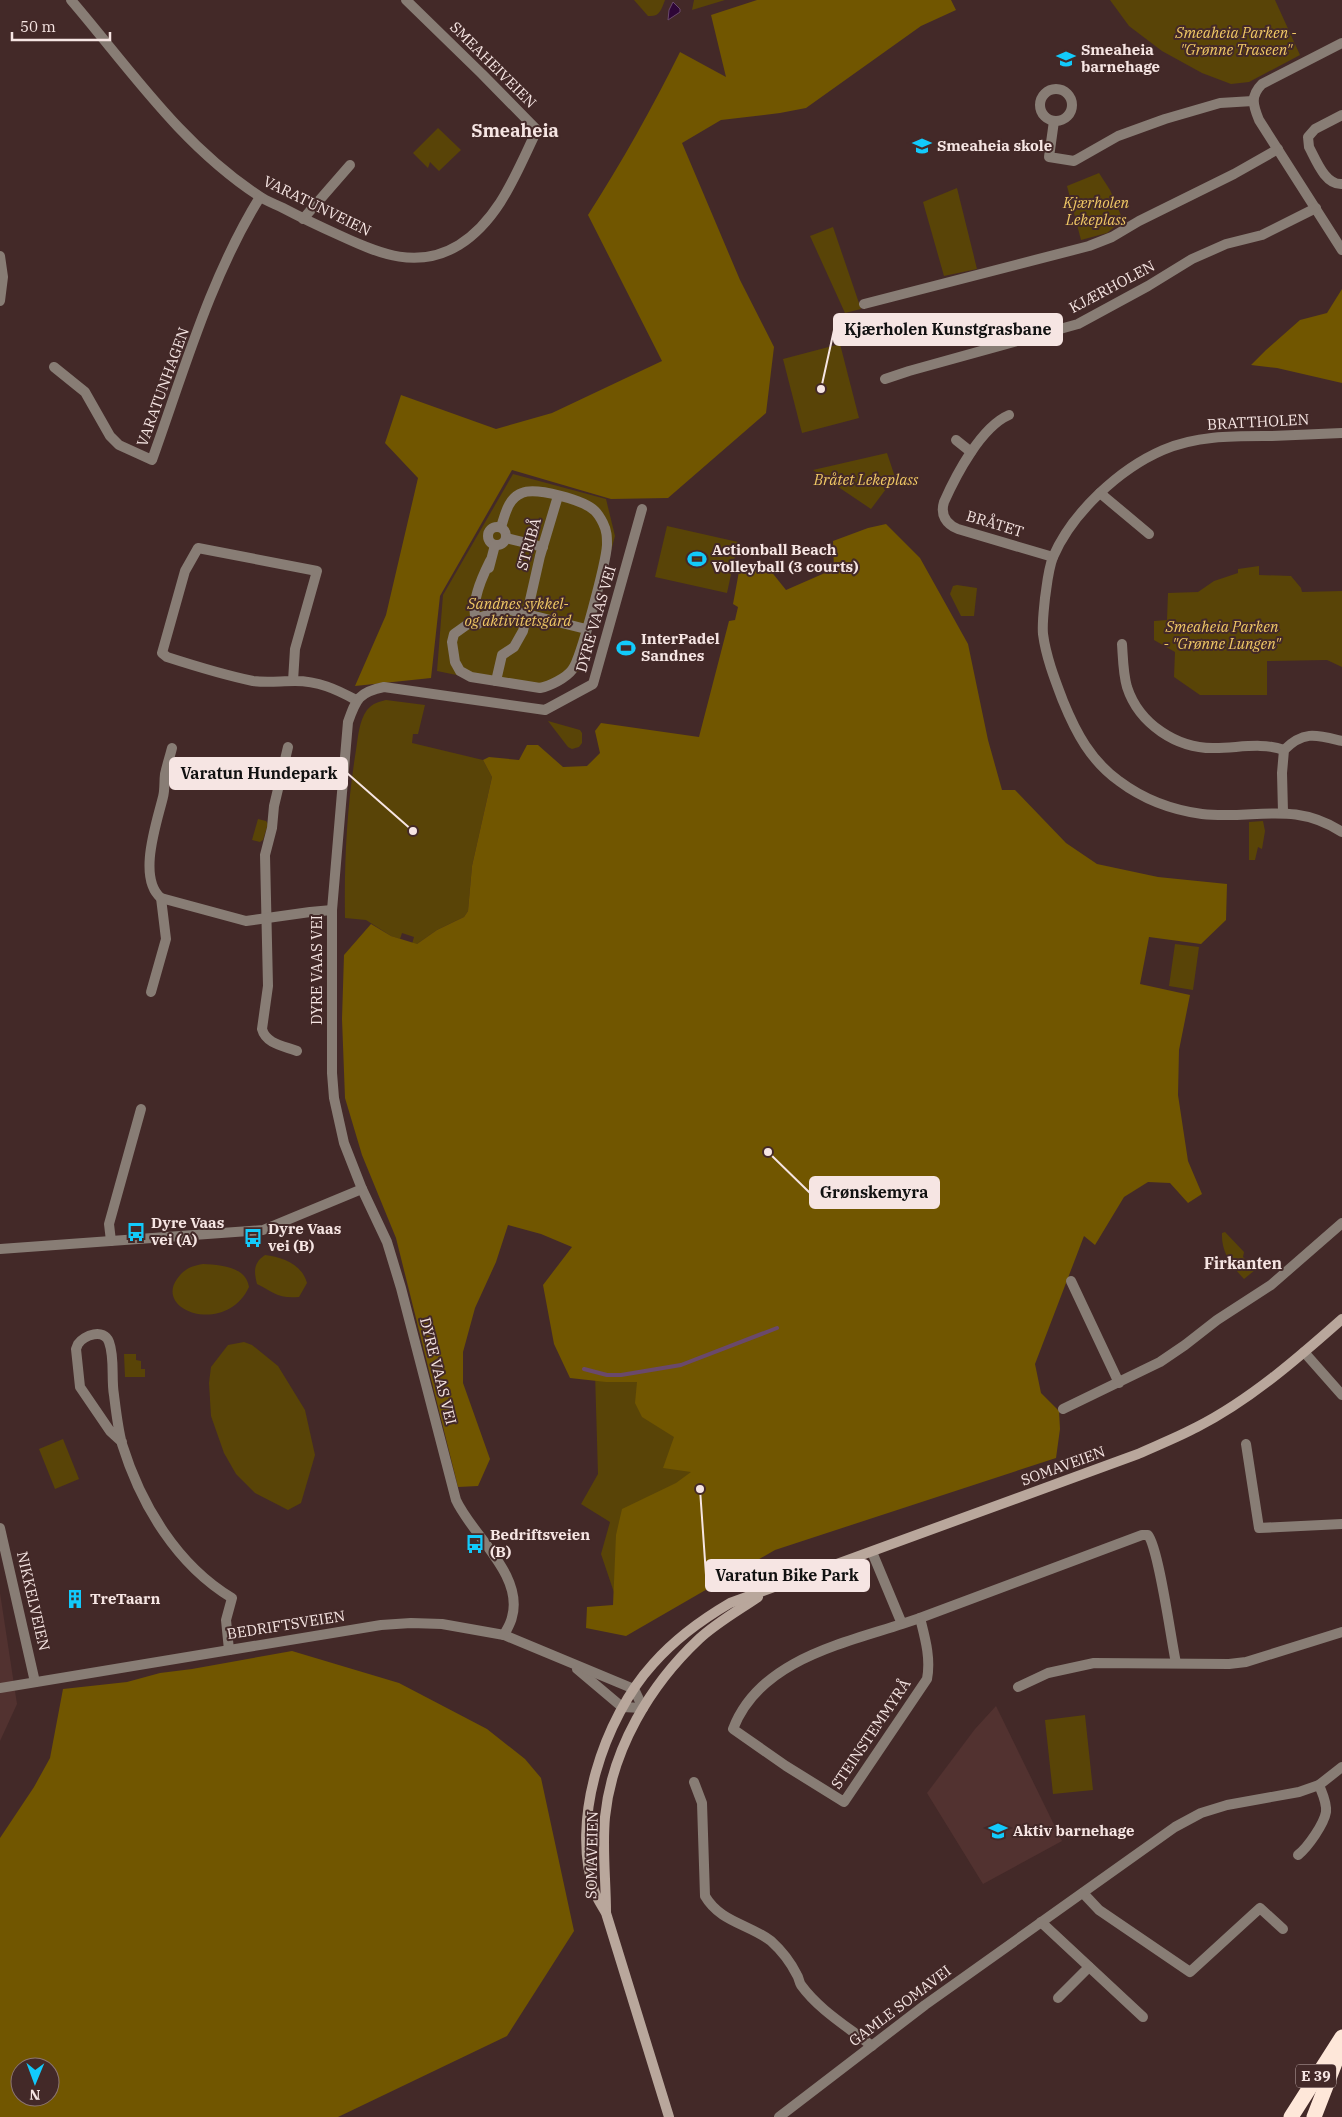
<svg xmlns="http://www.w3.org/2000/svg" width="1342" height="2117" viewBox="0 0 1342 2117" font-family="'IBM Plex Serif',serif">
<rect width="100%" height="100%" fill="#432928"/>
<g fill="#523230">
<path d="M0,1593L17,1704L0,1741Z"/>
<path d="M996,1706L1062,1841L983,1884L927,1793L975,1729Z"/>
</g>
<g fill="#594407">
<path d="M634,0H665C661,10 660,17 648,16Z"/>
<path d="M694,0H725L692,10Z"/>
<path d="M1110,0H1275L1300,55L1249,82L1231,84L1202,73L1162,51L1129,26Z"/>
<path d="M438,128L461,150L439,171L430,162L428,168L413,153Z"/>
<path d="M1099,173L1110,190L1123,220L1107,233L1081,240L1067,186Z"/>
<path d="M957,188L977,269L944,276L923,202Z"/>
<path d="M833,227L861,309L845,313L810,236Z"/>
<path d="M840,344L859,418L802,433L783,359Z"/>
<path d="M887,453L895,477L871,509L813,470Z"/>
<path d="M513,474L606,499L615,536L579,671L539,692L437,671L443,595Z"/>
<path d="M667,526L738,542L727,593L655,577Z"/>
<path d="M1259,566V575L1291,576L1301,588L1302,592L1342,591V667L1327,660L1267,661V695H1200L1174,677L1175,652L1154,640V621L1167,620L1168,593L1198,592L1214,581L1238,573V569Z"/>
<path d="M957,585L977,588L974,616H961L950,594L953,586Z"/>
<path d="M386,700L425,705L418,734H413L412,743L483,760L492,777L472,866L468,911L464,917L437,930L417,944H412L414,937L402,933L400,939L391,936L366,920L345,918C344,861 347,806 356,750C358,737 359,721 367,710C373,703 378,702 386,700Z"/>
<path d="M548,721L580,730L582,733V743L579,747L572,749L568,747Z"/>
<path d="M258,819L266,821L268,824L263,840L260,842L252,840Z"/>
<path d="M1263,821L1265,831L1262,849L1258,847L1255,860H1249V822Z"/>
<path d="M1175,944L1199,947L1193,990L1169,986Z"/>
<path d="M1225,1232L1244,1252L1243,1257L1255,1270L1244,1279C1231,1265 1221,1252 1222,1233Z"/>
<path d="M265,1255C282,1257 302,1264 307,1283L299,1297C278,1299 273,1292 257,1284C254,1272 253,1263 265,1255Z"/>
<path d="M203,1264C219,1265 246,1266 249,1287C226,1336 154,1311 177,1279C184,1269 191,1266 203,1264Z"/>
<path d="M594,1339L789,1441L623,1619L601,1554L610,1522L581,1504L598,1474Z"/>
<path d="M244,1342L252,1345L278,1366L305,1410L315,1455L301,1503L288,1510L255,1493L236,1474L224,1453L211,1416L209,1383L211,1367L228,1345Z"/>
<path d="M124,1354H136V1360L141,1361V1369H145V1377H125Z"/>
<path d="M63,1439L79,1479L55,1489L39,1449Z"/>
<path d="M1085,1715L1093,1790L1053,1794L1045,1720Z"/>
</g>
<g fill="#715600" fill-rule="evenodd">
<path d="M757,0H951L956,10L921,26L806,108L780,113L721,120L682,143L740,280L774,347L766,413L668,498L611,499L512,470L440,596L431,678L355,686L386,615L418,478L385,443L401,395L496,429L552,413L662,361L588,215C622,162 652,108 680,52L726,77L711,15Z"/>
<path d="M1342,289V383L1277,368L1251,365L1266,350L1300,320L1327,313Z"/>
<path d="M886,524L920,558L968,644L988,740L1002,790H1015L1066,843L1097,864L1158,877L1227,884L1226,920L1201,944L1149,937L1140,984L1190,995L1179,1050L1178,1095L1188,1161L1202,1194L1188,1203L1170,1183L1148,1182L1124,1197L1095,1245L1084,1236L1035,1364L1041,1393L1059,1411L1060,1429L1056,1458L775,1550L626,1636L586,1628L587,1607L613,1605L616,1535L622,1509L676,1483L691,1472L663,1468L674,1437L642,1417L635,1403L637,1382H606L570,1378L554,1344L543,1285L572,1247L541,1234L508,1225L496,1262L475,1308L463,1352V1383L490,1459L478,1486L458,1487L396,1238L362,1155L345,1098L342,1019L344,955L371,924L391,936L417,944L437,930L464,917L468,911L472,866L492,777L483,760L489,757L519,760L527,745H538L563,767L587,766L600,753L595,731L601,723L699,737L729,621L735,620L738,607L733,604L740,566L766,565L786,590L834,569L833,541L868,528Z"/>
<path d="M292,1651L399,1683L487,1729L525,1759L541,1778L574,1931L507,2036L338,2117H0V1838L34,1787L50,1758L63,1689L127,1682L160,1673L192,1669ZM20,2067H50V2097H20Z"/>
</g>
<path fill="#2e0637" stroke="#6a496b" d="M673,2L680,9V12L668,20L669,10Z"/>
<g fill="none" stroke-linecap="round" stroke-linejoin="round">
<path stroke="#6a496b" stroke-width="4" d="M584,1369L607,1375H621L681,1365L777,1328"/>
<g stroke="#887d75" stroke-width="10">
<path d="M71,0C130,69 181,145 259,196C266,201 275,204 283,208C302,218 321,227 341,236C380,254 418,270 459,245C500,219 517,171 537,130L482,74L406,0"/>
<path d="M1342,43L1262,84C1250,96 1253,105 1259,120L1342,250"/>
<circle cx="1056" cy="105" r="16"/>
<path d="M1342,115L1315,129L1308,137L1309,147C1316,160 1325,185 1342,184"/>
<path d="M1054,121L1049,157L1074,161L1118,136L1165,119L1220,103L1253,101"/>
<path d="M303,219L350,165"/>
<path d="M0,256L3,277L0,301"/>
<path d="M864,304L1089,246L1112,237L1139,221L1234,174L1278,149"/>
<path d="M54,367L85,392L110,436L119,445L152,460C184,371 210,278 260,197"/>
<path d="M885,379L909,371L1078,324L1148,286L1192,259L1226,244L1262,235L1316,208"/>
<path d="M1009,415C981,427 956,475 944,502C940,515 946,524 958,529L1053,557"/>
<path d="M1342,433C1319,434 1295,435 1272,436C1236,436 1197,435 1163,450C1119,469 1072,513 1053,557C1048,570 1047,585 1045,598C1044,609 1042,623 1043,634C1046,657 1055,680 1063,701C1076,733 1091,761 1119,781C1143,799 1172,810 1202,814C1254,820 1293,800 1342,832"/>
<path d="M956,440L971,452"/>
<path d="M1100,493L1149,534"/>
<path d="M501,527C505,515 508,498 522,493C536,487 584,500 595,511C598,514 601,519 603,523C607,531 607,537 607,545C606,562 581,659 572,670C566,678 550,686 540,688L471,677L460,671L455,662L452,642L454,634L475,619L506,609L586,629"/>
<circle cx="497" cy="536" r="9"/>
<path d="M506,538L543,547"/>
<path d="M489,568L495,545"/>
<path d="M478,624C468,607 482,577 490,561"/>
<path d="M1122,644C1123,658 1123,673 1127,687C1139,724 1177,749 1215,748C1238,748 1262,742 1284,750"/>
<path d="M293,681L295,649L317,571L198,548L185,571L162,653L167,657C195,666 224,675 253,681C267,683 280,681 295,681C318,681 336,689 356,700"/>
<path d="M496,681L502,655L514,647L523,631L540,556L558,496"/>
<path d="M288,747L274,806L272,828L265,855L268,986L262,1029C266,1044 284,1046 297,1051"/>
<path d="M172,748C170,756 167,765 165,774C164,782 165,790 163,797C157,822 137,878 161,898L246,921L310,912L332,910"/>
<path d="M1283,812L1282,773L1284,750C1304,730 1317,735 1342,741"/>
<path d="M151,992L166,939L161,898"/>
<path d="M111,1241L109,1224L141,1109"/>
<path d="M0,1249L263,1230L362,1189"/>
<path d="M1071,1281L1119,1383"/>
<path d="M1304,1352L1342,1395"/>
<path d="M1063,1409L1160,1362L1185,1345L1217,1320L1271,1285L1342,1223"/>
<path d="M122,1442L110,1431L80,1387L76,1349L78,1344C84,1335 104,1328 109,1342C115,1358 111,1379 114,1395C116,1411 118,1429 122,1444C141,1505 177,1565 232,1598L226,1620L229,1650"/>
<path d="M1246,1444L1259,1528L1342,1524"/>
<path d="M0,1528L35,1682"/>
<path d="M872,1552L902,1624C840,1644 759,1661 733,1729L786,1766L844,1802L927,1679C931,1658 925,1638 920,1618L902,1624"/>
<path d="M920,1618L1142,1535H1148C1159,1549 1171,1640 1176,1663"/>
<path d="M504,1635C507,1629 511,1623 512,1617C524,1575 472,1535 456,1500L401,1288L387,1242L362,1189L344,1143L334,1098L332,1073V910L348,722C356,699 359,692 384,687L545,710L593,684L642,509"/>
<path d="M577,1669L622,1707L643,1708"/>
<path d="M1018,1687L1048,1673L1094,1663L1229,1664L1246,1662L1342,1632"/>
<path d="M0,1688L381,1625L411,1623L442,1624L504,1635L634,1689L643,1708"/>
<path d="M694,1782L702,1803L705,1896C720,1922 749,1924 771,1941C781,1950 791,1963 797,1975C799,1978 799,1982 801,1985C819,2010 848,2027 872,2046"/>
<path d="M1298,1855C1308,1847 1324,1824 1326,1812C1327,1802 1322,1793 1319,1785"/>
<path d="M1083,1893L1099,1910L1190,1972L1260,1908L1283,1929"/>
<path d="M1041,1922L1143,2017"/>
<path d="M1058,1998L1089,1967"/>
<path d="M779,2117L925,2005L1175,1827L1201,1813L1227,1805L1299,1792L1319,1785L1342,1767"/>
</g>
<g stroke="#b9a79c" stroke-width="10">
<path d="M606,1912C606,1881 602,1849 605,1817C612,1749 650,1685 699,1639C716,1623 739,1610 758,1597"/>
<path d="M669,2117L606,1913C602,1906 598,1900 595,1893C569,1822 604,1718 653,1664C675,1639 701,1620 730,1603L1138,1454C1158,1445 1178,1437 1197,1427C1250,1400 1298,1358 1342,1319"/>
</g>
<g stroke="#fee7d9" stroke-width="15">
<path d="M1291,2117L1342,2037"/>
<path d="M1314,2117L1340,2050"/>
</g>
</g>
<defs>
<g id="school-bare" transform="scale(1.5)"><path d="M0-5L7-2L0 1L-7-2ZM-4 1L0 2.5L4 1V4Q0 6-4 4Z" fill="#12cafb" stroke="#432928" stroke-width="2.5" paint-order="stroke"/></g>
<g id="stadium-bare" transform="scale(1.5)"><path d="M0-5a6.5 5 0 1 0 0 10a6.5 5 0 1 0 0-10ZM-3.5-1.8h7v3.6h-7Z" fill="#12cafb" stroke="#432928" stroke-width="2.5" paint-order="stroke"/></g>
<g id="bus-bare" transform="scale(1.5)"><path d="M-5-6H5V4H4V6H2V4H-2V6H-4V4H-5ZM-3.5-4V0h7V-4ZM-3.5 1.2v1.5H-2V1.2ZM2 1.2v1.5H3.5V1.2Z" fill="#12cafb" stroke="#432928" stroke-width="2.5" paint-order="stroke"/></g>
<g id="building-bare" transform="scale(1.5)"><path d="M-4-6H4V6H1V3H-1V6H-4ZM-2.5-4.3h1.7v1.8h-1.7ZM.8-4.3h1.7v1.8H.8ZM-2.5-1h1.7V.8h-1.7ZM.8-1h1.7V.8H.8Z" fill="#12cafb" stroke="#432928" stroke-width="2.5" paint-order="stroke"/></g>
</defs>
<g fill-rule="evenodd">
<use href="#school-bare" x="1066" y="59"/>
<use href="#school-bare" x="922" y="146"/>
<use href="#stadium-bare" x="697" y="559"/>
<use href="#stadium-bare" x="626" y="648"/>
<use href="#bus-bare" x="136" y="1232"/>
<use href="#bus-bare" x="253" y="1238"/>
<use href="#bus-bare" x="475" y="1544"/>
<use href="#building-bare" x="75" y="1599"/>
<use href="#school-bare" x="998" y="1831"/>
</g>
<g text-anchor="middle" stroke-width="4" stroke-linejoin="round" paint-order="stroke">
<rect fill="#432928" stroke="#c0adab" stroke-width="1" x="1296" y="2064.5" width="40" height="23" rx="4"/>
<g font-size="14" font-weight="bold" fill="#f6e5e3">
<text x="1316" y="2081">E 39</text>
</g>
<g font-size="15" font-style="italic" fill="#f0c865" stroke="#432928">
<text x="1236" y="38">Smeaheia Parken -<tspan x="1236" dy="17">"Grønne Traseen"</tspan></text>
<text x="1096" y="208">Kjærholen<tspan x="1096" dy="17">Lekeplass</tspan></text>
<text x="866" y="485">Bråtet Lekeplass</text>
<text x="518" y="609">Sandnes sykkel-<tspan x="518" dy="17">og aktivitetsgård</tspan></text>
<text x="1222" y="632">Smeaheia Parken<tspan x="1222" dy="17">- "Grønne Lungen"</tspan></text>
</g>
<g font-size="15" font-weight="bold" fill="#f6e5e3" stroke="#432928" text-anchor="start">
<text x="1081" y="55">Smeaheia<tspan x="1081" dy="17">barnehage</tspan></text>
<text x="937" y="151">Smeaheia skole</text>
<text x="712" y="555">Actionball Beach<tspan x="712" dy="17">Volleyball (3 courts)</tspan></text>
<text x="641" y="644">InterPadel<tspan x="641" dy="17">Sandnes</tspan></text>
<text x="151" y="1228">Dyre Vaas<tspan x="151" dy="17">vei (A)</tspan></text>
<text x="268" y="1234">Dyre Vaas<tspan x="268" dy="17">vei (B)</tspan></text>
<text x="490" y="1540">Bedriftsveien<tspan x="490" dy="17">(B)</tspan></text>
<text x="90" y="1604">TreTaarn</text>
<text x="1013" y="1836">Aktiv barnehage</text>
</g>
<g font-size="15" fill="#f6e5e3" stroke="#432928">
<text transform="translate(493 65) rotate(45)" y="5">SMEAHEIVEIEN</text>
<text transform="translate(317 206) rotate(26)" y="5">VARATUNVEIEN</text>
<text transform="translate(1112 287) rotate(-28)" y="5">KJÆRHOLEN</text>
<text transform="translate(163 387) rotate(-70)" y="5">VARATUNHAGEN</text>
<text transform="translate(1258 422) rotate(-3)" y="5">BRATTHOLEN</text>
<text transform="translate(995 524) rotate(17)" y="5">BRÅTET</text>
<text transform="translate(529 544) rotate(-74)" y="5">STRIBÅ</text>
<text transform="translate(596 619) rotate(-74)" y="5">DYRE VAAS VEI</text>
<text transform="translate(317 970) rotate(-90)" y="5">DYRE VAAS VEI</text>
<text transform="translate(438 1371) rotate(76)" y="5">DYRE VAAS VEI</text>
<text transform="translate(1063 1466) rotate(-20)" y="5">SOMAVEIEN</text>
<text transform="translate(33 1601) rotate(77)" y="5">NIKKELVEIEN</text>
<text transform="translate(286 1625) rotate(-9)" y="5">BEDRIFTSVEIEN</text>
<text transform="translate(871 1734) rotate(-56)" y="5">STEINSTEMMYRÅ</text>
<text transform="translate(592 1855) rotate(-89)" y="5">SOMAVEIEN</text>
<text transform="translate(900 2006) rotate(-37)" y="5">GAMLE SOMAVEI</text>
</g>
<g font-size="16" font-weight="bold" fill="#f6e5e3" stroke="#432928">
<text x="1243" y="1269">Firkanten</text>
</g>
<g font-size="18" font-weight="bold" fill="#f6e5e3" stroke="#432928">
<text x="515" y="137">Smeaheia</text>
</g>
</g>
<path fill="none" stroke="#f6e5e3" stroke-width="2" d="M821 389L834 330M413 831L347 773M768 1152L810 1193M700 1489L706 1575"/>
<g fill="#f6e5e3" stroke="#432928" stroke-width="2">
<circle cx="821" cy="389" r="5"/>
<circle cx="413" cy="831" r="5"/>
<circle cx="768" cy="1152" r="5"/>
<circle cx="700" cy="1489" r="5"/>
</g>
<g fill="#f6e5e3" stroke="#f6e5e3" stroke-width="2">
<rect x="834" y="314" width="228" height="31" rx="5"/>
<rect x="170" y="758" width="177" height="31" rx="5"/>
<rect x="810" y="1177" width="129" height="31" rx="5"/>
<rect x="706" y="1560" width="163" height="31" rx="5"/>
</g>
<g font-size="16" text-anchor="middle" font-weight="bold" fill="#111">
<text x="948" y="335">Kjærholen Kunstgrasbane</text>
<text x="259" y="779">Varatun Hundepark</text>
<text x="874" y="1198">Grønskemyra</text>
<text x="787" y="1581">Varatun Bike Park</text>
</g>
<g transform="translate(35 2082) rotate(181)"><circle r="24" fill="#432928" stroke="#8b7473"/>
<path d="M0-4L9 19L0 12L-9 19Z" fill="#12cafb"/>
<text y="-8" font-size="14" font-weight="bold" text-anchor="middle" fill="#f6e5e3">N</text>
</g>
<path d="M12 32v8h98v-8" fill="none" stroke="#f6e5e3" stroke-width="2.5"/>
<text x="20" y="32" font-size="15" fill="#f6e5e3" stroke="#432928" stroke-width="4" paint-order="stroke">50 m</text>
</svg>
